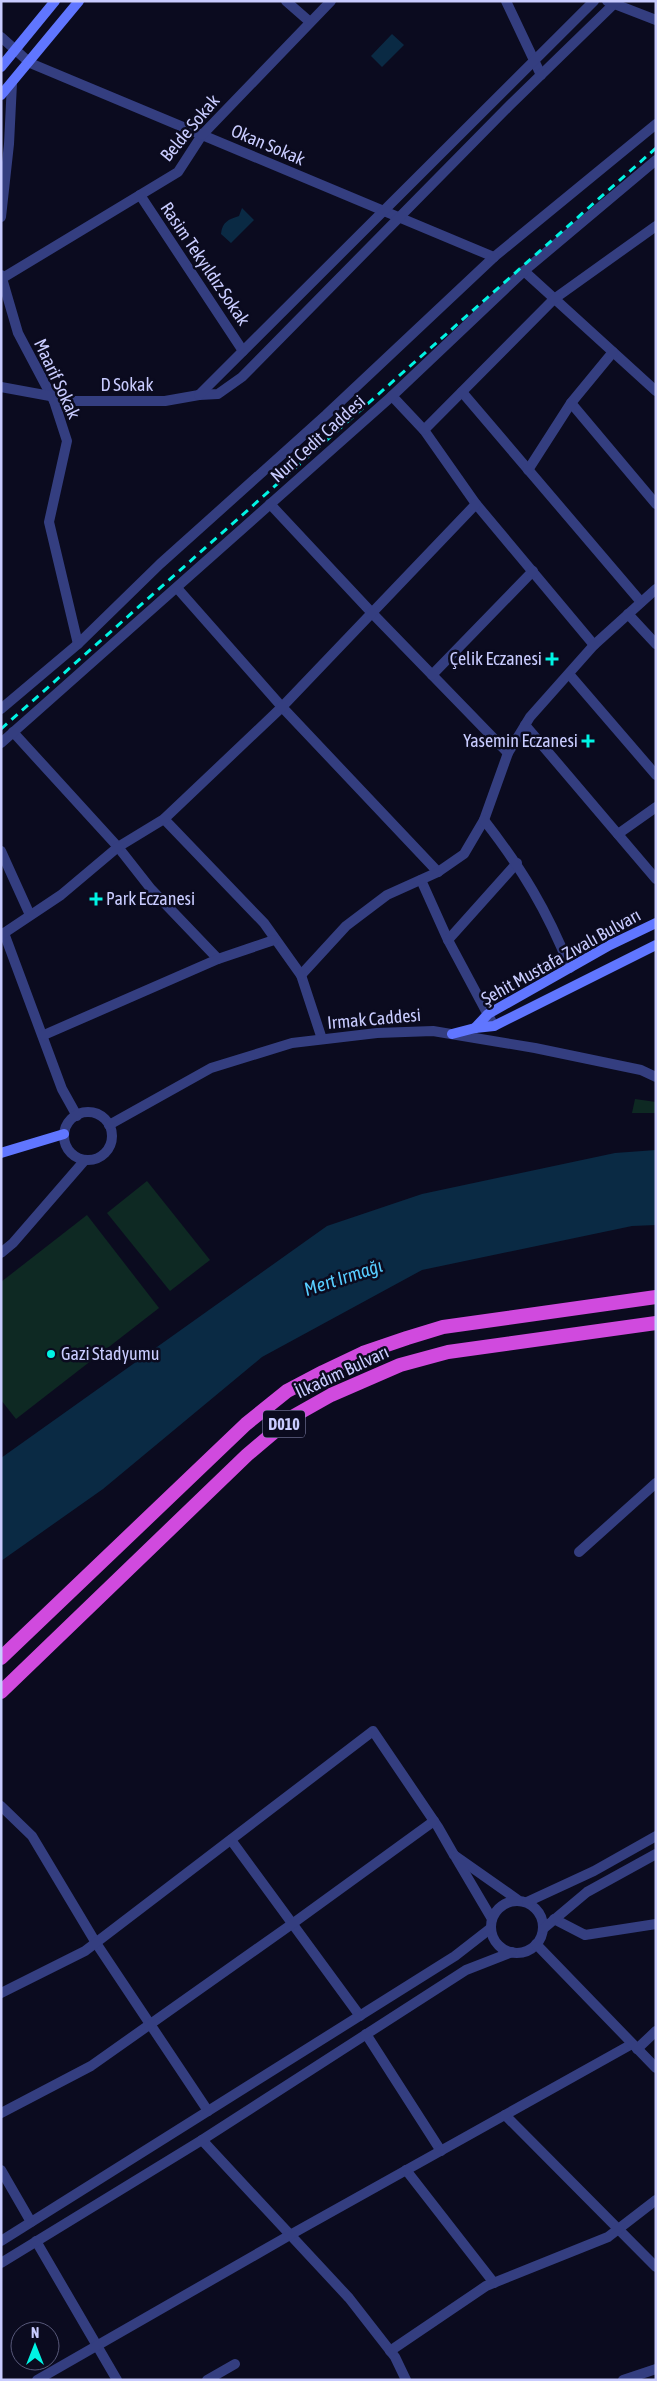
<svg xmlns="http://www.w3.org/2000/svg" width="657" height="2381" viewBox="0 0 657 2381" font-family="'Asap Condensed',sans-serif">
<rect width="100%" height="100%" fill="#0b0b1f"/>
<g fill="#0e2923">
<path d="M635,1099L656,1102V1113H632Z"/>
<path d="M147,1181L210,1260L170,1291L107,1213Z"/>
<path d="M87,1215L159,1308L16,1419L1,1400V1282Z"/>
</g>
<g fill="#0a2a44">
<path d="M392,34L404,45L382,67L371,56Z"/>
<path d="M242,208L254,220L231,243L221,234C222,222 229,219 239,216Z"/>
<path d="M656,1150V1225L632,1226L422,1270L262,1357L103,1489L1,1561V1458L327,1226L422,1194L615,1153Z"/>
</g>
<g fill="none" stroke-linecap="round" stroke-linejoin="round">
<g stroke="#343e80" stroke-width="10">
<path d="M286,1L310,22"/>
<path d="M506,1L541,75"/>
<path d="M607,1L656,20"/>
<path d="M140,195L243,351"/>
<path d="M1,217L9,144L12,83"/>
<path d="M524,271L656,391"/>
<path d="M1,275L18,333L54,401L67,441L49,522L78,644"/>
<path d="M1,279L178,172L202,135"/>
<path d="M1,387L50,396"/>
<path d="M462,392L641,602"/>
<path d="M392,396L424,430L476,504L594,645"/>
<path d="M54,401H165L199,395"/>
<path d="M571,403L656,504"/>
<path d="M424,430L554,299L656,226"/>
<path d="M528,470L571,403L613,352"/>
<path d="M270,504L372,613L508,753"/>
<path d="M177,588L282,707L438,872"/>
<path d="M628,614L656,644"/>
<path d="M569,674L656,775"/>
<path d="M432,675L533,571"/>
<path d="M1,709L78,644L160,564L326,415L494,257L656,124"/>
<path d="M525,725L656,879"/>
<path d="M13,732L118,847L151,889L218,959"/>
<path d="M164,819L264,923L301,975L322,1039"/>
<path d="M618,834L656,807"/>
<path d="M1,851L30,915"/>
<path d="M421,880L448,940L494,1026"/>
<path d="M4,933L62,1089L77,1116"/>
<path d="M1,935L61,895L118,847L164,819L282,707L476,504"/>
<path d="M448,940L517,863"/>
<path d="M301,975L346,926L387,895L438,872L464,854L484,820L508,753L530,717L594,645L656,589"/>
<path d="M44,1035L218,959L274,940"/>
<path d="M579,1552L656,1483"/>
<path d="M1,1806L32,1836L96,1943L208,2111"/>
<path d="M231,1840L360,2016"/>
<path d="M554,1919L585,1935L656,1924"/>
<path d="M1,1993L85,1951L373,1731L438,1827L454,1855"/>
<path d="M366,2034L441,2151"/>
<path d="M637,2049L656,2031"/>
<path d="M1,2113L91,2066L292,1924L434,1821"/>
<path d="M505,2115L656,2267"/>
<path d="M202,2140L349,2298L395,2357L406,2380"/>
<path d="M1,2170L31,2222"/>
<path d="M406,2170L494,2283"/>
<path d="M36,2241L117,2380"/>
<path d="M390,2351L486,2286L608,2237L656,2200"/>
<path d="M37,2380L290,2235L632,2044"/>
<path d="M207,2380L235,2364"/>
<path d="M623,2380L656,2369"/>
</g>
<g stroke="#343e80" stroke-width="10">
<path d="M1,37L30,63L494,257"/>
<path d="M202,135L331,1"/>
<path d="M199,395L218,394L242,377L509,106L617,1"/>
<path d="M199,395L594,1"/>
<path d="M1,743L392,396L524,271L656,160"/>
<path d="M484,820C522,869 547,910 570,968"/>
<circle cx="88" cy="1136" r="24"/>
<path d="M109,1125L211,1068L292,1043L377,1033L433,1031L535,1048L641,1070L656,1077"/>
<path d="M1,1253L13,1243L85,1160"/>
<path d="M454,1855L518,1900"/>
<path d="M456,1858L492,1919"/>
<circle cx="517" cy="1927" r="26"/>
<path d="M527,1902L594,1871L656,1836"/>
<path d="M543,1929L587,1892L656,1854"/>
<path d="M536,1944L656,2068"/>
<path d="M1,2241L455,1956L491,1928"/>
<path d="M1,2263L202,2140L466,1970L512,1952"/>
</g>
<g stroke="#6076ff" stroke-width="10">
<path d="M1,67L55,1"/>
<path d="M1,95L79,1"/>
<path d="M475,1028L488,1014L610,945L656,923"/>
<path d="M452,1034L475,1028L494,1026L656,945"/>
<path d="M1,1153L64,1134"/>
</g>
<g stroke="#d04ade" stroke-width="14">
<path d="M1,1658L246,1424L287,1391L323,1372L363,1353L407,1338L443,1327L656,1297"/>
<path d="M1,1692L247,1455L292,1417L331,1395L400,1365L448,1352L656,1323"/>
</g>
<path stroke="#00f4e4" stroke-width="3" stroke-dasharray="8 6" stroke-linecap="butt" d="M1,729L656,148"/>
</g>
<g fill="#00f4e4" stroke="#0b0b1f" stroke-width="2">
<path d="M549.5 651.5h5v5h5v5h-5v5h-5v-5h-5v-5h5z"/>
<path d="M585.5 733.5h5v5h5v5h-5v5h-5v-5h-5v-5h5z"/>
<path d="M93.5 891.5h5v5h5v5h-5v5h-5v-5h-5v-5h5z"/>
<circle cx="51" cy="1354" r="5"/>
</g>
<g text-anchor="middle" stroke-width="5" stroke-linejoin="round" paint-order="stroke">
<rect fill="#0b0b1f" stroke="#9092bc" stroke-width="1" x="263" y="1410.5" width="42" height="27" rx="4"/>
<g font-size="16" font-weight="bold" fill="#c9ccff">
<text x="284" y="1430">D010</text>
</g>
<g font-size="18" fill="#c9ccff" stroke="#0b0b1f">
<text transform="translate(190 128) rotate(-50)" y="6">Belde Sokak</text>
<text transform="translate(268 145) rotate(23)" y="6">Okan Sokak</text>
<text transform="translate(205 264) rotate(56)" y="6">Rasim Tekyıldız Sokak</text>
<text transform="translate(57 379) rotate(65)" y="6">Maarif Sokak</text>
<text x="127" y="391">D Sokak</text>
<text transform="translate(318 439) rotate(-42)" y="6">Nuri Cedit Caddesi</text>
<text transform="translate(561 957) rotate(-29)" y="6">Şehit Mustafa Zıvalı Bulvarı</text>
<text transform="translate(374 1019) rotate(-5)" y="6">Irmak Caddesi</text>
<text transform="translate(342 1372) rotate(-25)" y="6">İlkadım Bulvarı</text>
</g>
<g font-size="18" fill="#c9ccff" stroke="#0b0b1f" text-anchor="end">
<text x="542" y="665">Çelik Eczanesi</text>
<text x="578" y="747">Yasemin Eczanesi</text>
<text x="106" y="905" text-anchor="start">Park Eczanesi</text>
<text x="61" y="1360" text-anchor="start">Gazi Stadyumu</text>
</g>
<g font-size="19" font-style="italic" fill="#57cdff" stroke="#0b0b1f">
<text transform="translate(343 1277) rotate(-18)" y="7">Mert Irmağı</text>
</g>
</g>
<rect width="657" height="2381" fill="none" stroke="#c9ccff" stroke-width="5"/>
<g transform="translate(35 2346)"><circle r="24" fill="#0b0b1f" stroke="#575879"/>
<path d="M0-4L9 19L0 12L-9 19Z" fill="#00f4e4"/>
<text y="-8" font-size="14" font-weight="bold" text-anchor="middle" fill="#c9ccff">N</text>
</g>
</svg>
